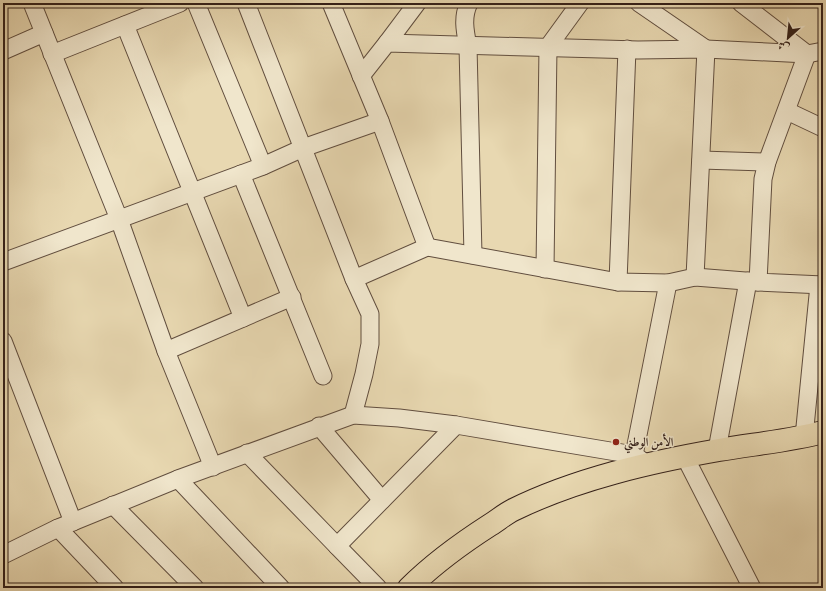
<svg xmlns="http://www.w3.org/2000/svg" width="826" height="591" viewBox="0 0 826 591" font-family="'IM FELL English',Amiri,serif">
<rect width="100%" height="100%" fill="#e8d8b1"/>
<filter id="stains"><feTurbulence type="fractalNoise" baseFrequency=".005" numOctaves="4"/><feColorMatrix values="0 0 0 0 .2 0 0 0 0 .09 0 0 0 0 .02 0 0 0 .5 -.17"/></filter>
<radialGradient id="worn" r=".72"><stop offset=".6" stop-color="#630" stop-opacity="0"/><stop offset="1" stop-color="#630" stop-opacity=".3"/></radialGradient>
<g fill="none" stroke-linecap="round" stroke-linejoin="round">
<g stroke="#614e3f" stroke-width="19">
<g id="minor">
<path d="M32,3L119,219L166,351L213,467"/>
<path d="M196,3L263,166"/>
<path d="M246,3L354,279"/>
<path d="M331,3L380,121L427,247"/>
<path d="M469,3C462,17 465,31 468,46L473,255"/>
<path d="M639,3L706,49L695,277"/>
<path d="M741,3L807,54L767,162L763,179L758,282L823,285"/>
<path d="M125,25L243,318"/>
<path d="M387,43L417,3"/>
<path d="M3,51L44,33"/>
<path d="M52,54L180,3"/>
<path d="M361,76L387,43L638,50L706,49L807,54L823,51"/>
<path d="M787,111L823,128"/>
<path d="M701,160L767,162"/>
<path d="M241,174L323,376"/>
<path d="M3,262L263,166L303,148L380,121"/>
<path d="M545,269L548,47L580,3"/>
<path d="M618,282L627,49"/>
<path d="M3,341L73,522"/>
<path d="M166,351L292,297"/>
<path d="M353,415L364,374L370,344V314L354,279L427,247L618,282L668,283L695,277L758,282"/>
<path d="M319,426L382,500"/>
<path d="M804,437L819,285"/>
<path d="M717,450L748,281"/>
<path d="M247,453L337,546"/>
<path d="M634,455L668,283"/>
<path d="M685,457L752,588"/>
<path d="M178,479L281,588"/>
<path d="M113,505L195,588"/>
<path d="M58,528L115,588"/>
<path d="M3,555L58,528L178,479L353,415L399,418L456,425L634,455L648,465"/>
<path d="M378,588L337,546L456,425"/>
</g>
</g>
<g stroke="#342019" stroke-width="24">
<path id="major" d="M409,588C433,564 462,543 490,525C498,520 505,514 513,510C576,479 650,462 719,450C754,444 789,441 823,432"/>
</g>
<use href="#minor" stroke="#f0e6cc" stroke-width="17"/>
<use href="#major" stroke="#e8d8b1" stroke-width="22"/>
</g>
<circle fill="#8f2418" stroke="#f0e6cc" stroke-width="1.5" cx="616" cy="442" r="4"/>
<g text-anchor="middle" stroke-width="3" stroke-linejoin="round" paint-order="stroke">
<g font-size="12" font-weight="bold" fill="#342019" stroke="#f0e6cc" text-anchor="start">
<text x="624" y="446">الأمن الوطني</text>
</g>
</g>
<rect width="826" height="591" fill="none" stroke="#e8d8b1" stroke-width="16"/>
<rect x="4" y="4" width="818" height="583" fill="none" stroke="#342019" stroke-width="2"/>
<rect x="8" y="8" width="810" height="575" fill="none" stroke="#342019"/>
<g transform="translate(788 38) rotate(207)" stroke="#f0e6cc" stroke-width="3" paint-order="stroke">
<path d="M0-3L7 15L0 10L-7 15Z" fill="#342019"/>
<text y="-6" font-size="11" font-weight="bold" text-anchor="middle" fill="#342019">ش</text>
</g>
<rect width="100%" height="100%" filter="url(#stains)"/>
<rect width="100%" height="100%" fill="url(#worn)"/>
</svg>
